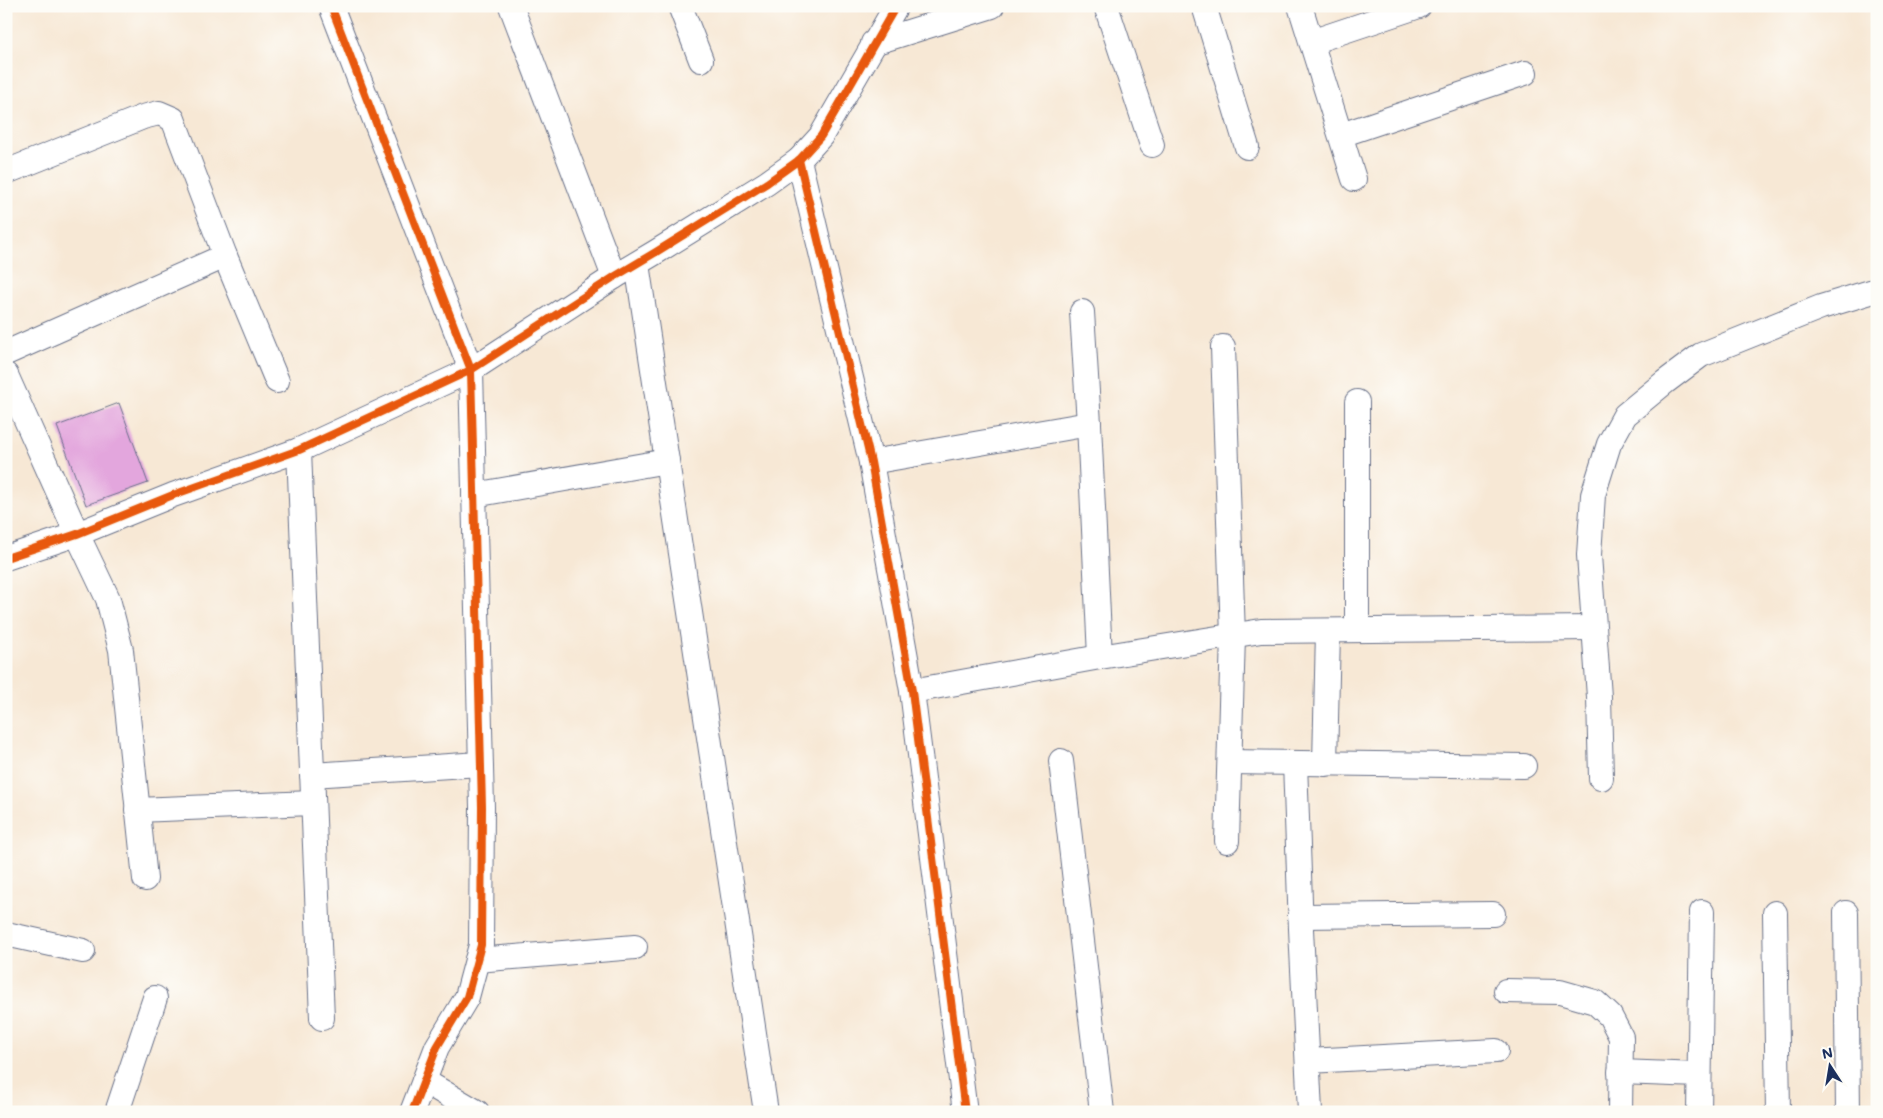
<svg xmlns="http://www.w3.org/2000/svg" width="1883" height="1118" viewBox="0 0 1883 1118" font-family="Mali,sans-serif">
<rect width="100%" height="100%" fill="#fdfcf7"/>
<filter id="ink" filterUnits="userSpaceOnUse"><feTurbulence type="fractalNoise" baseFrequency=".02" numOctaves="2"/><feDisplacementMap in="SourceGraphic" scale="10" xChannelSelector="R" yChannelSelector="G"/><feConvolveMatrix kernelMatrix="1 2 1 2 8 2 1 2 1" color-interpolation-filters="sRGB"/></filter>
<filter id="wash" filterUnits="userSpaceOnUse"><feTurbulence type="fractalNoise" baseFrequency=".0096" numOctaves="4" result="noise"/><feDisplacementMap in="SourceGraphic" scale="20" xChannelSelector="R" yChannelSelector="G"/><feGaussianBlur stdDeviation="1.12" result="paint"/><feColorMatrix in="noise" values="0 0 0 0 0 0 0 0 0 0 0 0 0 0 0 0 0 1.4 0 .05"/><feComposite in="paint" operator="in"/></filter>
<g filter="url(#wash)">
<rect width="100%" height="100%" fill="#f7e8d5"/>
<g id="blocks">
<path fill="#e3a6dd" d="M119,403L148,483L86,505L57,426Z"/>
</g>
</g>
<g filter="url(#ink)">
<use href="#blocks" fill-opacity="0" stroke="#687088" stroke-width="1"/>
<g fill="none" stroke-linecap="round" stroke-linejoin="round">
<g stroke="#687088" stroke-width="26">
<g id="street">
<path d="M331,6L471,370L482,807L481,945L467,997L437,1047L412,1112"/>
<path d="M511,6L614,277"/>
<path d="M680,6L701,60"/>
<path d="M1106,6L1152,145"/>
<path d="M1204,6L1247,147"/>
<path d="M1300,6L1354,179"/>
<path d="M1311,42L1419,6"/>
<path d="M873,43L992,6"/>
<path d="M1341,135L1525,73"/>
<path d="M799,160L871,462L912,691L965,1112"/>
<path d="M6,172L143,117L159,113L173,119L225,256L277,381"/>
<path d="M637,264L766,1112"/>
<path d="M1082,312L1089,424L1100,657"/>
<path d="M1223,347L1233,636L1227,841"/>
<path d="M6,353L225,256"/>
<path d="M6,375L77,534L108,599L121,650L145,879"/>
<path d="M299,450L322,1018"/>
<path d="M871,462L1089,424"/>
<path d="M474,495L667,461"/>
<path d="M6,558L77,534L173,495L299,450L471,370L614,277L656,252L767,183L799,160L821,136L896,6"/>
<path d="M1357,630V402"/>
<path d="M912,691L1100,657L1261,631L1593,628"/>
<path d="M1061,761L1102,1112"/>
<path d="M1230,762L1524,766"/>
<path d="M1295,763L1301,929L1310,1112"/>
<path d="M1325,764L1328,631"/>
<path d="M312,775L480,764"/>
<path d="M1601,778L1599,697L1589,555L1593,495L1609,444L1625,415L1665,382L1701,355L1821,307L1877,290"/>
<path d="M137,810L313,803"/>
<path d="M1775,913L1778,1112"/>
<path d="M1846,913L1848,1112"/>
<path d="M1300,916L1493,914"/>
<path d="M6,934L83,951"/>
<path d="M477,960L635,947"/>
<path d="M1506,991L1560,992L1595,1002L1610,1016L1621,1037L1620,1112"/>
<path d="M1308,1061L1496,1051"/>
<path d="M1620,1072L1699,1075"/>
<path d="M424,1081L477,1112"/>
<path d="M117,1112L155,998"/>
<path d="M1699,1112L1702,912"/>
</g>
</g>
<use href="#street" stroke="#fff" stroke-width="24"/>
<g stroke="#fdfcf7" stroke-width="11">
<g id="cycleway">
<path d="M331,6L471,370L482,807L481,945L467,997L437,1047L412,1112"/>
<path d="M799,160L871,462L912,691L965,1112"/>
<path d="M6,558L77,534L173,495L299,450L471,370L614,277L656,252L767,183L799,160L821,136L896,6"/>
</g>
</g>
<use href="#cycleway" stroke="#e8590c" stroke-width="8"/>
</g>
</g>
<rect width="1883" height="1118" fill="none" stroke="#fdfcf7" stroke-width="25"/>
<g transform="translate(1830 1066) rotate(348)" stroke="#fdfcf7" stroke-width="4" paint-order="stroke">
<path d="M0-4L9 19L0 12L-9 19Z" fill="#1b2f5e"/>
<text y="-8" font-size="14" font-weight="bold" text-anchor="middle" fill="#1b2f5e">N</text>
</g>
</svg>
